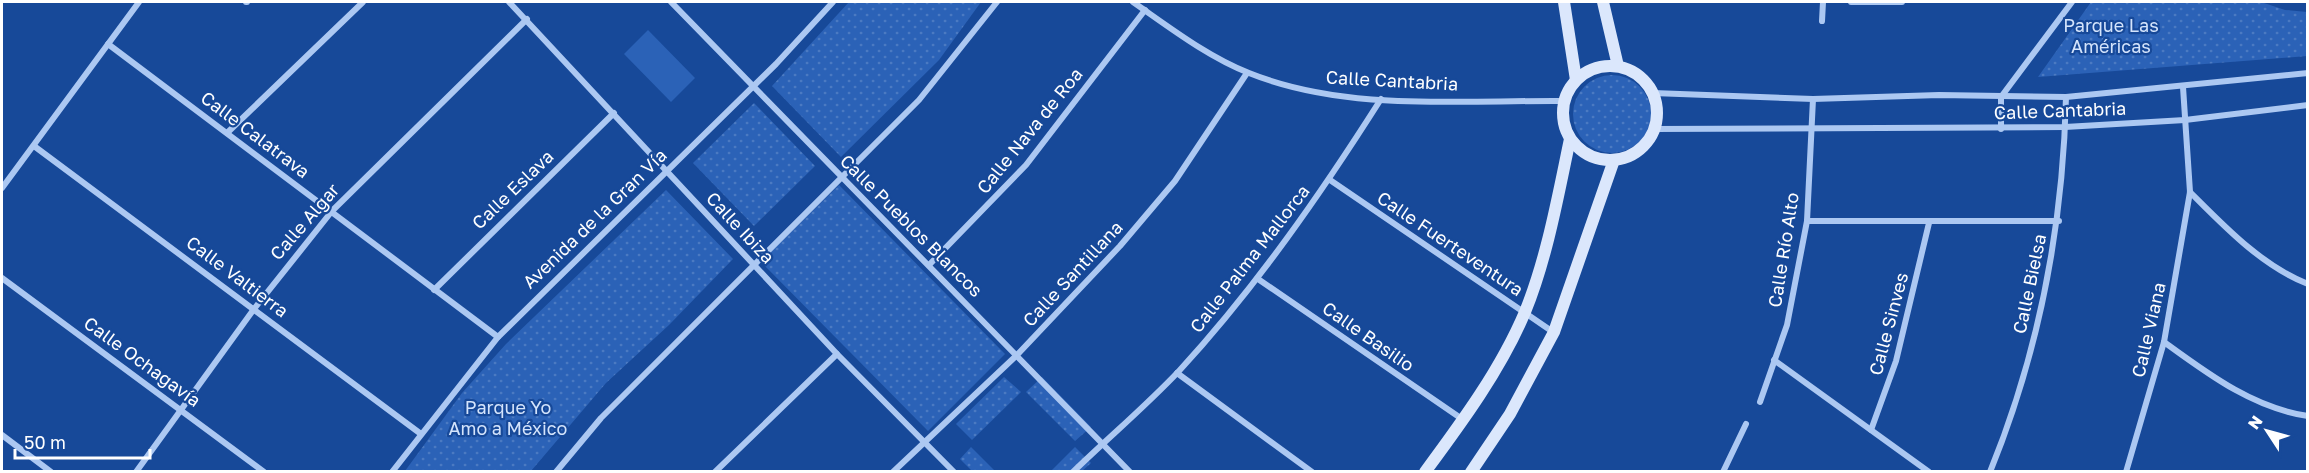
<svg xmlns="http://www.w3.org/2000/svg" width="2309" height="473" viewBox="0 0 2309 473" font-family="'Golos Text',sans-serif">
<defs>
<pattern id="green-dots" width="8" height="8" patternUnits="userSpaceOnUse" patternTransform="scale(1.5)"><rect width="8" height="8" fill="#2b62b7"/><path d="M2 2h.1M6 6h.1" fill="none" stroke="#4b7ac2" stroke-width="1.8" stroke-linecap="round"/></pattern>
</defs>
<rect width="100%" height="100%" fill="#174999"/>
<g fill="url(#green-dots)">
<path d="M849,2H981L939,60L841,157L772,86Z"/>
<path d="M2091,2H2261L2285,10L2307,12V56L2038,77Z"/>
<circle cx="1612" cy="114" r="39"/>
<path d="M754,103L815,166L754,226L693,163Z"/>
<path d="M839,185L1005,354L928,431L761,262Z"/>
<path d="M666,190L733,259L669,325L606,383L531,471H405L462,393L506,344Z"/>
<path d="M1004,377L1021,392L972,440L956,424Z"/>
<path d="M1042,377L1091,427L1075,441L1026,392Z"/>
<path d="M971,447L995,471H972L960,459Z"/>
<path d="M1075,447L1091,463L1082,471L1050,472Z"/>
</g>
<path fill="#2b62b7" d="M648,30L695,78L671,102L624,54Z"/>
<g fill="none" stroke-linecap="round" stroke-linejoin="round">
<g stroke="#acc8f2" stroke-width="6">
<path d="M246,2H247"/>
<path d="M509,2L837,354L954,472"/>
<path d="M671,2L1130,472"/>
<path d="M1133,2C1169,27 1208,57 1249,73C1346,112 1461,100 1564,101"/>
<path d="M1851,2H1902"/>
<path d="M1822,21L1823,2"/>
<path d="M108,44L498,337"/>
<path d="M1653,93L1813,99L1939,95L2066,97L2308,73"/>
<path d="M1654,129L2065,127L2185,120L2308,105"/>
<path d="M2001,129V97L2072,2"/>
<path d="M227,133L363,2"/>
<path d="M34,146L421,434"/>
<path d="M1330,180L1553,332"/>
<path d="M2,188L139,2"/>
<path d="M2190,192C2225,227 2262,266 2308,284"/>
<path d="M1807,221H2059"/>
<path d="M929,265L1026,165L1145,10"/>
<path d="M2,278L264,472"/>
<path d="M1258,279L1462,419"/>
<path d="M434,290L614,113"/>
<path d="M2164,342C2208,374 2253,408 2308,416"/>
<path d="M1774,360L1929,472"/>
<path d="M1177,373L1312,472"/>
<path d="M1760,402L1787,325L1807,221L1813,99"/>
<path d="M1871,430L1896,361L1929,223"/>
<path d="M2,435L51,472"/>
<path d="M136,472L254,309L332,211L527,19"/>
<path d="M392,472L498,337L776,64L833,2"/>
<path d="M556,472L601,418L919,100L997,2"/>
<path d="M715,472L837,354"/>
<path d="M893,472L1017,355L1120,246L1175,181L1247,73"/>
<path d="M1073,472C1108,438 1146,406 1179,371C1256,287 1320,195 1381,99"/>
<path d="M1723,472L1746,424"/>
<path d="M1990,472C2039,352 2063,225 2066,97"/>
<path d="M2126,472L2164,342L2190,192L2183,87"/>
</g>
<g stroke="#dbe7fc" stroke-width="12">
<path d="M1564,2L1576,80"/>
<path d="M1603,2L1618,66"/>
<circle cx="1610" cy="113" r="47"/>
<path d="M1425,472C1462,422 1501,369 1525,312C1547,258 1558,196 1570,139"/>
<path d="M1471,472L1510,414L1554,332L1614,160"/>
</g>
</g>
<g text-anchor="middle" stroke-width="4.5" stroke-linejoin="round" paint-order="stroke">
<g font-size="18" fill="#d4e4fc" stroke="#174999">
<text x="2111" y="32">Parque Las<tspan x="2111" dy="21">Américas</tspan></text>
<text x="508" y="414">Parque Yo<tspan x="508" dy="21">Amo a México</tspan></text>
</g>
<g font-size="18" fill="#fff" stroke="#174999">
<text transform="translate(1392 81) rotate(3)" y="6">Calle Cantabria</text>
<text transform="translate(2060 111) rotate(-2)" y="6">Calle Cantabria</text>
<text transform="translate(1030 131) rotate(-51)" y="6">Calle Nava de Roa</text>
<text transform="translate(255 135) rotate(37)" y="6">Calle Calatrava</text>
<text transform="translate(513 190) rotate(-44)" y="6">Calle Eslava</text>
<text transform="translate(595 219) rotate(-44)" y="6">Avenida de la Gran Vía</text>
<text transform="translate(305 222) rotate(-49)" y="6">Calle Algar</text>
<text transform="translate(911 226) rotate(45)" y="6">Calle Pueblos Blancos</text>
<text transform="translate(740 228) rotate(47)" y="6">Calle Ibiza</text>
<text transform="translate(1450 244) rotate(34)" y="6">Calle Fuerteventura</text>
<text transform="translate(1784 250) rotate(-81)" y="6">Calle Río Alto</text>
<text transform="translate(1250 259) rotate(-52)" y="6">Calle Palma Mallorca</text>
<text transform="translate(1073 274) rotate(-47)" y="6">Calle Santillana</text>
<text transform="translate(237 277) rotate(37)" y="6">Calle Valtierra</text>
<text transform="translate(2030 284) rotate(-78)" y="6">Calle Bielsa</text>
<text transform="translate(1889 324) rotate(-75)" y="6">Calle Sinves</text>
<text transform="translate(2149 330) rotate(-77)" y="6">Calle Viana</text>
<text transform="translate(1368 337) rotate(35)" y="6">Calle Basilio</text>
<text transform="translate(142 362) rotate(36)" y="6">Calle Ochagavía</text>
</g>
</g>
<rect width="2309" height="473" fill="none" stroke="#ffffff" stroke-width="6"/>
<g transform="translate(2267 431) rotate(306)" stroke="#174999" stroke-width="4.5" paint-order="stroke">
<path d="M0-4.5L10 22L0 15L-10 22Z" fill="#ffffff"/>
<text y="-9" font-size="16" font-weight="bold" text-anchor="middle" fill="#ffffff">N</text>
</g>
<path d="M15 449v9h135v-9" fill="none" stroke="#ffffff" stroke-width="3"/>
<text x="24" y="449" font-size="18" fill="#ffffff" stroke="#174999" stroke-width="4.5" paint-order="stroke">50 m</text>
</svg>
